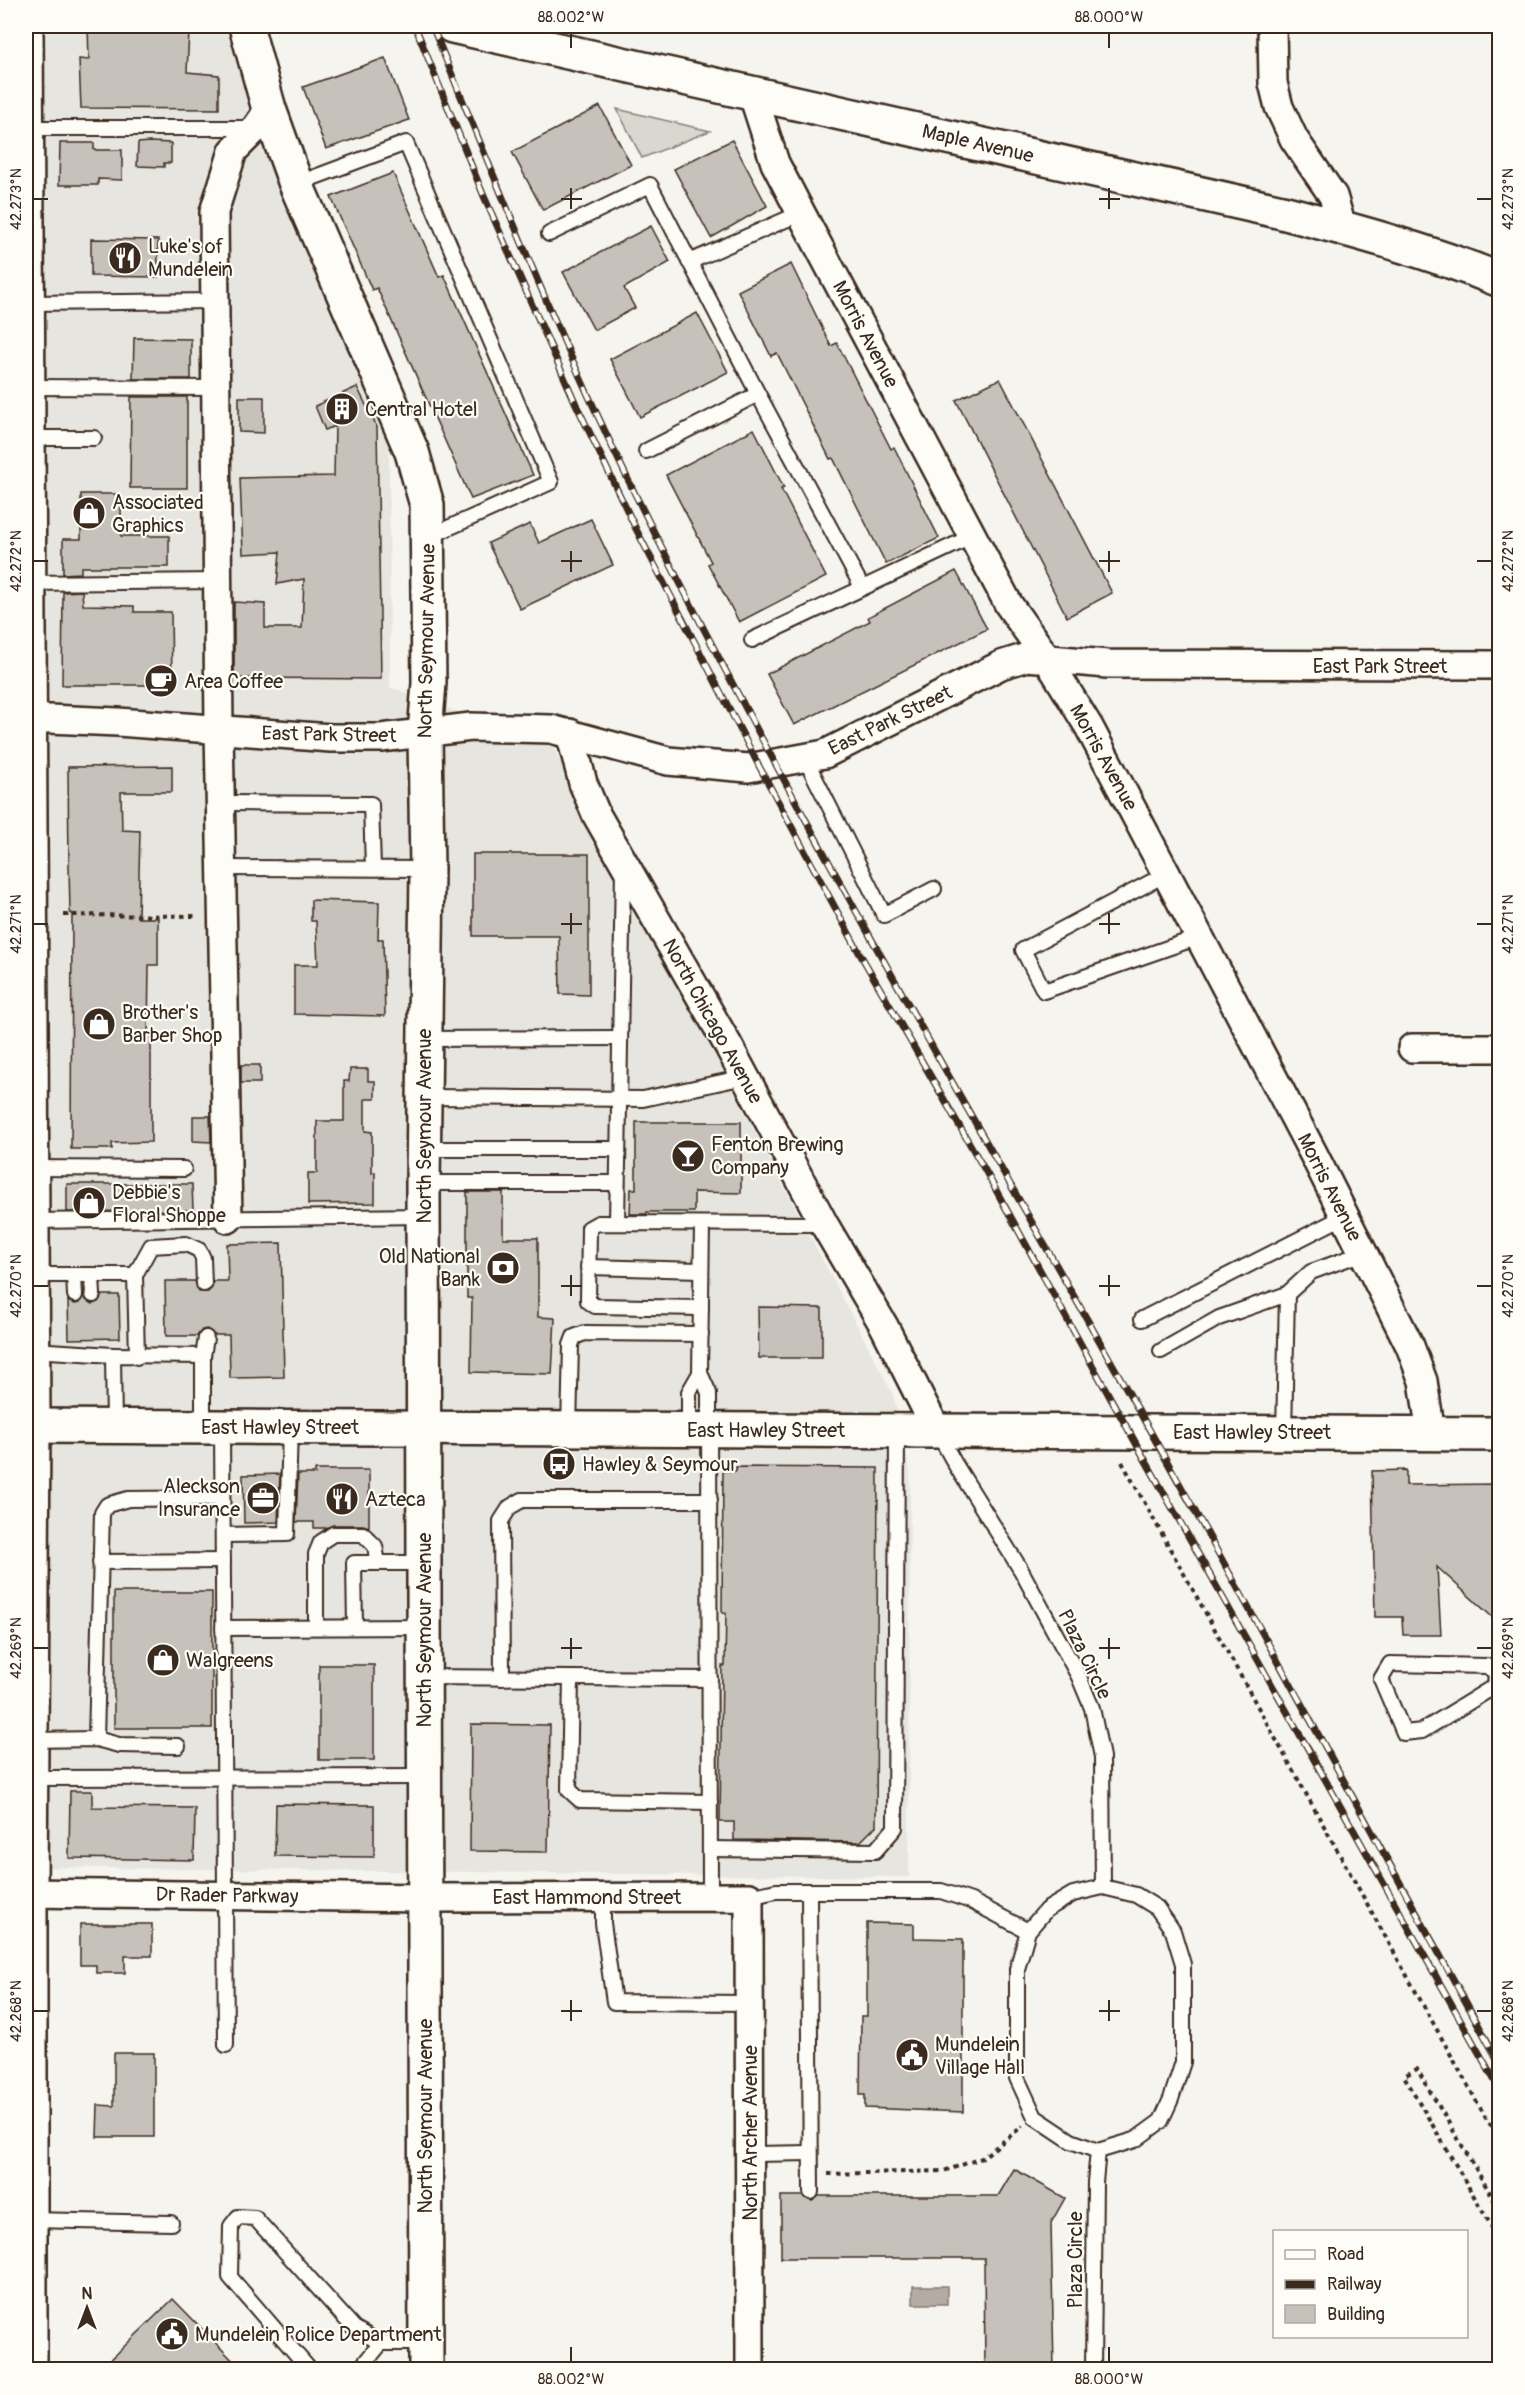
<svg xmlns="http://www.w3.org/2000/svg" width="1525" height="2395" viewBox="0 0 1525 2395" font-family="Pangolin,sans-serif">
<rect width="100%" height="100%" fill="#f5f4ee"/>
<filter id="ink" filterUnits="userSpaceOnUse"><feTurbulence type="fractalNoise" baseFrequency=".0167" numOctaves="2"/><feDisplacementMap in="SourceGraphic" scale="12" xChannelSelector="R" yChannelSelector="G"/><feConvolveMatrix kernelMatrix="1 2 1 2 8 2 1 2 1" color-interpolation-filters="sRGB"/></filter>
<g filter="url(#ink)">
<path fill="#e7e5df" d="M26,26H226L389,435L390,687L553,747L893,1394L910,1471L909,1877L26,1867Z"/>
<path fill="#dad6d0" stroke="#8a8077" stroke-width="1.5" d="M617,109L710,131L642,158Z"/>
<rect fill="#b4aca4" stroke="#84786e" stroke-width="1.5" x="913" y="2286" width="34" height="18"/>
<g fill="#c7c1bb" stroke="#3b2a1e" stroke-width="1.5">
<path d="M88,26H154V28L189,31L187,72L219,75V109L81,108L79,59L89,60Z"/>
<path d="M385,58L409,120L326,149L303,87Z"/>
<path d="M600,106L631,165L543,210L512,152Z"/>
<path d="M732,140L767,206L711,238L674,169Z"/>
<path d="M150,142L171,143V163H164V167L137,166L138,143Z"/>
<path d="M60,143H94V150H122V180L98,179V185H59Z"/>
<path d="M393,173L439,277L444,275L533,475L471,499L377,288L372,290L331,197Z"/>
<path d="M651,226L670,262L624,288L635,308L594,330L563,272Z"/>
<path d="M91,239L158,240V277L91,276Z"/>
<path d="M791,264L831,346L837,343L891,449L894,447L939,538L886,564L833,458L830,459L777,353L771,356L738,291Z"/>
<path d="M697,313L728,372L640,417L610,359Z"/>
<path d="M134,338L191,339V379H133Z"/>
<path d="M1000,379L1112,593L1067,617L956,400Z"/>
<path d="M357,387L377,427L381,679L234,678V602L265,604V628H302L304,579L277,584L280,552L243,554L240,478L334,476L335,426L325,430L315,406Z"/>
<path d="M131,397H187V488H130Z"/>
<path d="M239,397H264V433L239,432Z"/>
<path d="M754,429L784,488L781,489L826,577L739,622L708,564L711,562L666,475Z"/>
<path d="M81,494H121V536H169V567H81V573L63,574V539H81Z"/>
<path d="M591,519L613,565L520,609L488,543L530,524L539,543Z"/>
<path d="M956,571L987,629L794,725L767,674L870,621L868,617Z"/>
<path d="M82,591L83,605L134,606V612H171L172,685H62L63,592Z"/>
<path d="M172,766V792H121L122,830L140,831L138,918H158V965H149L148,1035L151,1036V1142L112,1143V1149H71L72,913H70L69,866L68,767Z"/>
<path d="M473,854H589V995L560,994L559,936H473Z"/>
<path d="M311,900L379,902L378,939H383L385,1016L294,1014V965H318L316,921H311Z"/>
<rect x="241" y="1065" width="19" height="18"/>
<path d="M350,1069H368V1081H375V1099H365V1131L372,1132V1173L375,1172V1203L308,1204V1173H317V1121H344V1081H349Z"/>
<path d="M193,1116H210L211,1142L193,1141Z"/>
<path d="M636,1122H741V1193L694,1192V1212H647V1214H630L631,1189H636Z"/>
<path d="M67,1184H192L193,1210L67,1212Z"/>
<path d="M467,1192H503V1238H538V1317L555,1318L552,1374L471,1372L472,1298H467Z"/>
<path d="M281,1243L284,1377L230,1378L229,1335H214L207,1329L202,1330L197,1336H166L165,1281H195L199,1292H208L212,1288L213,1281H228L227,1244Z"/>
<path d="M84,1295L86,1300L93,1304L98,1302L102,1295H119L120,1338L69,1339L68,1301L75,1304L79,1303Z"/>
<path d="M758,1307L822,1308V1358H759Z"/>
<path d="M736,1467L878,1468L876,1826L860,1842L734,1840V1822H720L722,1666H725L726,1613H722L723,1471H736Z"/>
<path d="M315,1470H369V1527L363,1525H333L326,1528H314V1522H296L298,1474H315Z"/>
<path d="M1406,1470V1485L1500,1484V1624L1437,1567L1441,1635H1403L1402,1617H1375L1372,1471Z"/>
<path d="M280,1474L278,1522L244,1523L243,1475Z"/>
<rect x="114" y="1592" width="98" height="136"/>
<rect x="319" y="1665" width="55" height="95"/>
<path d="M471,1724L550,1725L548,1852L470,1851Z"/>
<path d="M70,1791H92V1807L195,1808L194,1860L69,1858Z"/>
<path d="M276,1804L374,1805V1857L275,1856Z"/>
<path d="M867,1923L914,1924V1938L963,1939V2112L865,2108V2095H860L861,2016H867Z"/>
<path d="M80,1924H152V1956H125V1973H96V1965H80Z"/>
<path d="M114,2053H154V2137H97L98,2105L114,2106Z"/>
<path d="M1014,2169L1065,2198L1051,2223L1054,2370H985L984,2258H781V2196H803L812,2201L819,2196H998Z"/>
<path d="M173,2299L242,2370H100Z"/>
</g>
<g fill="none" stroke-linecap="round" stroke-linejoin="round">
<g stroke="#3b2a1e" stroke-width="18">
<g id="service">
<path d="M27,128H254"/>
<path d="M296,184L406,143L551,482L428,537"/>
<path d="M549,234L650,185L758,394L862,587"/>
<path d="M689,262L801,213"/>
<path d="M28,303L215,301"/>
<path d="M28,387L216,388"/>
<path d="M29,438H94"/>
<path d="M646,451L758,394"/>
<path d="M28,583L218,581"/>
<path d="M752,640L973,536"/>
<path d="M805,758L884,915L934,889"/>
<path d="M221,803L371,804L373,868"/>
<path d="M222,868L427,869"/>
<path d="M1166,874L1023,950L1044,991L1199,937"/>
<path d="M425,1039L620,1038"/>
<path d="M426,1097L643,1099L745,1077"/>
<path d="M424,1149H618"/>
<path d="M32,1168L184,1169"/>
<path d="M423,1183H617"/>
<path d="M32,1221L423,1216"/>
<path d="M617,1223L623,869"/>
<path d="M702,1224L700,1373L709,1393L710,1898"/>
<path d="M588,1267L701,1270"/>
<path d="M33,1275H135L137,1357"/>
<path d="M74,1275L75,1295"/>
<path d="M92,1275L93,1295"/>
<path d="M135,1275L151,1246L186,1244L199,1250L203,1258L204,1284"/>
<path d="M1287,1294L1311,1272L1363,1253"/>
<path d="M701,1308L595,1306L588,1301L589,1228L598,1223L824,1224"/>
<path d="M1142,1319L1345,1216"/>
<path d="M33,1350L113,1355"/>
<path d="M1161,1351L1219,1318L1287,1294L1284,1433"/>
<path d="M203,1356L206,1338"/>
<path d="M114,1426L113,1355L203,1356V1427"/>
<path d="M222,1427L226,2045"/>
<path d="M569,1429L571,1345L574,1337L585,1333L701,1334"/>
<path d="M689,1429V1392L700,1373"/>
<path d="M937,1431L955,1464L1021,1570L1079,1677L1092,1708L1102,1757L1103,1887L1136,1895L1157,1908L1173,1931L1183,1964V2062L1171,2099L1161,2121L1135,2140L1098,2151L1095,2182L1093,2370"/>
<path d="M223,1535L287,1534L290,1428"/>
<path d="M100,1562L223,1561"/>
<path d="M316,1627V1554L321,1542L333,1534H363L375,1546L378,1563"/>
<path d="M355,1627L354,1563H424"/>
<path d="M223,1628L424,1627"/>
<path d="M1496,1673L1495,1686L1422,1731L1404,1733L1381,1679L1390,1664L1487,1666L1496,1673H1500"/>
<path d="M424,1677L710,1679"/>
<path d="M502,1678L501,1521L510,1507L522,1500H710"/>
<path d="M571,1678L569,1790L580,1800L710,1802"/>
<path d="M96,1739L102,1513L107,1505L128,1499L222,1498"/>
<path d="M31,1740L96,1739L119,1745L178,1746"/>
<path d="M31,1778L425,1777"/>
<path d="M710,1849L875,1851L895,1828L897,1431"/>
<path d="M809,1891L811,2192"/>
<path d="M603,1897V1923L614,2002L749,2003"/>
<path d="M749,1897L776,1891H941L971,1901L1028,1931"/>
<path d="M1098,2151L1071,2141L1035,2117L1017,2078V1969L1028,1931L1046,1910L1073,1894L1103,1887"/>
<path d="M750,2154L810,2153"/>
<path d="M30,2220L171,2223"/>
<path d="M310,2370L230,2277L231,2226L238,2217L255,2218L354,2328L381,2343H426"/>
<path d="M359,2370L381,2343"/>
</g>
</g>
<g stroke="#3b2a1e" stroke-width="32">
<g id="minor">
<path d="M1272,26L1273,83L1279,107L1294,139L1333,196L1342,227"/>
<path d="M752,92L775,163L801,213L1009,605L1048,660L1089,727L1313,1153L1410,1346L1423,1381L1431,1433"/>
<path d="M26,718L118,722L331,738H381L471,727L551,729L668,761L748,768L825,754L1001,665L1027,657L1107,664L1500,665"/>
<path d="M570,733L583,783L596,814L728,1045L824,1224L884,1326L937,1431"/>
<path d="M1412,1048H1500"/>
<path d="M228,1219L219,729L214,212L233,151L256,128L269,109"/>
<path d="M26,1893L425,1898L749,1897L750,2370"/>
</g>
</g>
<g stroke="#3b2a1e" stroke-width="38">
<g id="tertiary">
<path d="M246,26L269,109L296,184L412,452L427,505L429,683L425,733L427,869L423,1183L426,2370"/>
<path d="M26,1426L1500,1434"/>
</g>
</g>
<g stroke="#3b2a1e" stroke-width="38">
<path id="secondary" d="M452,26L1282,212C1355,231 1429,251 1500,280"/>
</g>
<g stroke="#3b2a1e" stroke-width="38">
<path id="primary" d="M26,26L33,1426L30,1893V2370"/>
</g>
<g stroke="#3b2a1e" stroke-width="4" stroke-dasharray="4.5 4.5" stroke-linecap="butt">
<path d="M64,915L199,916"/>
<path d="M1122,1462L1487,2120L1500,2137"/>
<path d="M828,2174L944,2171L982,2158L1023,2126"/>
<path d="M1500,2210L1417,2069L1404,2076L1500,2241"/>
</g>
<use href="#service" stroke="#fdfcf7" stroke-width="14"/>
<use href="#minor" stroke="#fdfcf7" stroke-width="27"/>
<use href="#tertiary" stroke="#fdfcf7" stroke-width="33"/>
<use href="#secondary" stroke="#fdfcf7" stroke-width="33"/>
<use href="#primary" stroke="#fdfcf7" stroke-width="33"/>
<g stroke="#3b2a1e" stroke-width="7">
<g id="rail">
<path d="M415,26L483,194L576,404L636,529L759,766L860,954L986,1172L1111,1399L1500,2090"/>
<path d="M432,26C501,193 568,362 650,524C799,820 967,1107 1130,1395C1255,1617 1376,1841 1500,2064"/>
</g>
</g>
<use href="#rail" stroke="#fdfcf7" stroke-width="4.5" stroke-dasharray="14" stroke-linecap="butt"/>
</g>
</g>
<path fill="none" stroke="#3b2a1e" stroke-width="2" d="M571,33V48M1109,33V48M571,188V209M1109,188V209M33,199H48M561,199H582M1099,199H1120M1477,199H1492M571,551V572M1109,551V572M33,561H48M561,561H582M1099,561H1120M1477,561H1492M571,913V934M1109,913V934M33,924H48M561,924H582M1099,924H1120M1477,924H1492M571,1275V1296M1109,1275V1296M33,1286H48M561,1286H582M1099,1286H1120M1477,1286H1492M571,1638V1659M1109,1638V1659M33,1648H48M561,1648H582M1099,1648H1120M1477,1648H1492M571,2000V2021M1109,2000V2021M33,2011H48M561,2011H582M1099,2011H1120M1477,2011H1492M571,2347V2362M1109,2347V2362"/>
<defs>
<g id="restaurant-disc" transform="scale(1.725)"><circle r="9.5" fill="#3b2a1e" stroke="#fdfcf7"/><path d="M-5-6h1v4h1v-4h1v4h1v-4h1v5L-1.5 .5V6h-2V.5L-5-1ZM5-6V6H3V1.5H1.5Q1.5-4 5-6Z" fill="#fff"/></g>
<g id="building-disc" transform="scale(1.725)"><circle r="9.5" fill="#3b2a1e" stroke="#fdfcf7"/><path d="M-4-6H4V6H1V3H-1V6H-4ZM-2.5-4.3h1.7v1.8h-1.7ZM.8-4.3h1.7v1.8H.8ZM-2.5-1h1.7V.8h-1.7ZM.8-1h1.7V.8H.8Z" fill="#fff"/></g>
<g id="shop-disc" transform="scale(1.725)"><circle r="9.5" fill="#3b2a1e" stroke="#fdfcf7"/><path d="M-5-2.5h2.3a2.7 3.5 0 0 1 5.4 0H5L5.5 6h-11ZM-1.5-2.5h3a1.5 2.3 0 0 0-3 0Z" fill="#fff"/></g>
<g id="cafe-disc" transform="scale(1.725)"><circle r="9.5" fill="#3b2a1e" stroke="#fdfcf7"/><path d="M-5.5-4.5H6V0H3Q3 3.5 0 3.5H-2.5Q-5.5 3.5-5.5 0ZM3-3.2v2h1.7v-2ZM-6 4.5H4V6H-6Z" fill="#fff"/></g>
<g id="bar-disc" transform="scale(1.725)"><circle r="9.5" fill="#3b2a1e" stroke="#fdfcf7"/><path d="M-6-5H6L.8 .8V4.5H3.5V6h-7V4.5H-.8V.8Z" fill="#fff"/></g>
<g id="bank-disc" transform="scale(1.725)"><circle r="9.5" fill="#3b2a1e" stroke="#fdfcf7"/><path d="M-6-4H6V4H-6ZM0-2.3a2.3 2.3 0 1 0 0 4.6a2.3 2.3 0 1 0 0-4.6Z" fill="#fff"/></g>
<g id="bus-disc" transform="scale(1.725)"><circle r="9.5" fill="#3b2a1e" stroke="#fdfcf7"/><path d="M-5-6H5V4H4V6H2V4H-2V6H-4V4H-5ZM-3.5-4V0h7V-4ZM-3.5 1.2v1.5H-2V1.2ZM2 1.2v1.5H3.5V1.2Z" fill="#fff"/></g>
<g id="office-disc" transform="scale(1.725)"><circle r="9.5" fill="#3b2a1e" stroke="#fdfcf7"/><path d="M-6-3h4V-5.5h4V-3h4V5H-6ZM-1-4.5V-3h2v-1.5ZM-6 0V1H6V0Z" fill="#fff"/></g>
<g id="civic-disc" transform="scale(1.725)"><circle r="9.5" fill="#3b2a1e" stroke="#fdfcf7"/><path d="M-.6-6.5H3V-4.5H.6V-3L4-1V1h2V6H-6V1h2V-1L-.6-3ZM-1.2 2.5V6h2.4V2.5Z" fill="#fff"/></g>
</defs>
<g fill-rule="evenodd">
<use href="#restaurant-disc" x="125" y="258"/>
<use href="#building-disc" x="342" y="409"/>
<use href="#shop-disc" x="89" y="513"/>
<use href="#cafe-disc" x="161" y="681"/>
<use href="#shop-disc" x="99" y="1024"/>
<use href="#bar-disc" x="688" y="1156"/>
<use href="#shop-disc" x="89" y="1203"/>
<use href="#bank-disc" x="503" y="1268"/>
<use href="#bus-disc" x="559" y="1464"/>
<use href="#office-disc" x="263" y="1498"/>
<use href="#restaurant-disc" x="342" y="1499"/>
<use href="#shop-disc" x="163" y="1660"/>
<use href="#civic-disc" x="912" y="2055"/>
<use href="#civic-disc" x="172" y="2334"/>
</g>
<g text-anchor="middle" stroke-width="4.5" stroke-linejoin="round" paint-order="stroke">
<g font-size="20" fill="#3b2a1e" stroke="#fdfcf7">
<text transform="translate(978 143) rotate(13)" y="7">Maple Avenue</text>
<text transform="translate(866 334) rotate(62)" y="7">Morris Avenue</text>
<text transform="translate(426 641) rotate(-89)" y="7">North Seymour Avenue</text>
<text x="1380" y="673">East Park Street</text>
<text transform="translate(890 720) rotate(-26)" y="7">East Park Street</text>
<text transform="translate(329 734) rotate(1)" y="7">East Park Street</text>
<text transform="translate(1104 757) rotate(61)" y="7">Morris Avenue</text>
<text transform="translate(713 1021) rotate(61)" y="7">North Chicago Avenue</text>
<text transform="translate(424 1126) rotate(-90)" y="7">North Seymour Avenue</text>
<text transform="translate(1330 1187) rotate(63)" y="7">Morris Avenue</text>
<text x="280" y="1434">East Hawley Street</text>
<text x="766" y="1437">East Hawley Street</text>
<text x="1252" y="1439">East Hawley Street</text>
<text transform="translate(424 1630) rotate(-90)" y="7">North Seymour Avenue</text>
<text transform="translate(1085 1654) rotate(64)" y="7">Plaza Circle</text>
<text transform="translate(227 1895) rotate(1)" y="7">Dr Rader Parkway</text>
<text x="587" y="1904">East Hammond Street</text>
<text transform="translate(425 2116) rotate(-90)" y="7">North Seymour Avenue</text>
<text transform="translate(750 2133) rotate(-90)" y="7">North Archer Avenue</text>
<text transform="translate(1075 2260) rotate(-90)" y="7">Plaza Circle</text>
</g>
<g font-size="20" fill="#3b2a1e" stroke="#fdfcf7" text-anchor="start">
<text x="148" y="253">Luke's of<tspan x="148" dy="23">Mundelein</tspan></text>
<text x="365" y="416">Central Hotel</text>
<text x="112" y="509">Associated<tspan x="112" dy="23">Graphics</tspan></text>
<text x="184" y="688">Area Coffee</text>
<text x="122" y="1019">Brother's<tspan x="122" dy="23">Barber Shop</tspan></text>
<text x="711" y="1151">Fenton Brewing<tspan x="711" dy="23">Company</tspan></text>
<text x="112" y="1199">Debbie's<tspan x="112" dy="23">Floral Shoppe</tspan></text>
<text x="480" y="1263" text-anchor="end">Old National<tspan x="480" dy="23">Bank</tspan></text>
<text x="582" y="1471">Hawley &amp; Seymour</text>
<text x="240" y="1493" text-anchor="end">Aleckson<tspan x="240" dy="23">Insurance</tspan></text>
<text x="365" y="1506">Azteca</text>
<text x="186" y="1667">Walgreens</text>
<text x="935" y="2051">Mundelein<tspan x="935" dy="23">Village Hall</tspan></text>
<text x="195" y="2341">Mundelein Police Department</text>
</g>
</g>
<rect width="1525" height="2395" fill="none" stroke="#fdfcf7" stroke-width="66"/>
<rect x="1273" y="2230" width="195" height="108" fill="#fdfcf7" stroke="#afa8a0" stroke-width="1.5"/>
<rect x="1285" y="2250" width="30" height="9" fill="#fdfcf7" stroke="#afa8a0" stroke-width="1.5"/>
<text x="1327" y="2260" font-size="18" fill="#3b2a1e">Road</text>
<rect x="1285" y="2280" width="30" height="9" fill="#3b2a1e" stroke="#afa8a0" stroke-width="1.5"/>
<text x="1327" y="2290" font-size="18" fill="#3b2a1e">Railway</text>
<rect x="1285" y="2305" width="30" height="18" fill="#c7c1bb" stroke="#afa8a0" stroke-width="1.5"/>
<text x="1327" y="2320" font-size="18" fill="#3b2a1e">Building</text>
<g transform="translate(87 2308)" stroke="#fdfcf7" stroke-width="4.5" paint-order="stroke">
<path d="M0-4.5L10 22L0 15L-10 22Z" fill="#3b2a1e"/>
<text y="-9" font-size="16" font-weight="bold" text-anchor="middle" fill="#3b2a1e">N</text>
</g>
<rect x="33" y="33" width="1459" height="2329" fill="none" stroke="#3b2a1e" stroke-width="2"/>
<g font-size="15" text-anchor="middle" fill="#3b2a1e">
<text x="571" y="22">88.002°W</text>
<text x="1109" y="22">88.000°W</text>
<text transform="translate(16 199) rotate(-90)" y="5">42.273°N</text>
<text transform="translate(1508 199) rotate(-90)" y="5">42.273°N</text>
<text transform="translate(16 561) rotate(-90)" y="5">42.272°N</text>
<text transform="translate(1508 561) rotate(-90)" y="5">42.272°N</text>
<text transform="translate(16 924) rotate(-90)" y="5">42.271°N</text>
<text transform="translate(1508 924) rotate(-90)" y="5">42.271°N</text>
<text transform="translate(16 1286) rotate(-90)" y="5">42.270°N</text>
<text transform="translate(1508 1286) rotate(-90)" y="5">42.270°N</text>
<text transform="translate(16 1648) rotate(-90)" y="5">42.269°N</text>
<text transform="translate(1508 1648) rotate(-90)" y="5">42.269°N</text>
<text transform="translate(16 2011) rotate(-90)" y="5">42.268°N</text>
<text transform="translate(1508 2011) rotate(-90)" y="5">42.268°N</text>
<text x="571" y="2384">88.002°W</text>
<text x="1109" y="2384">88.000°W</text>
</g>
</svg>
